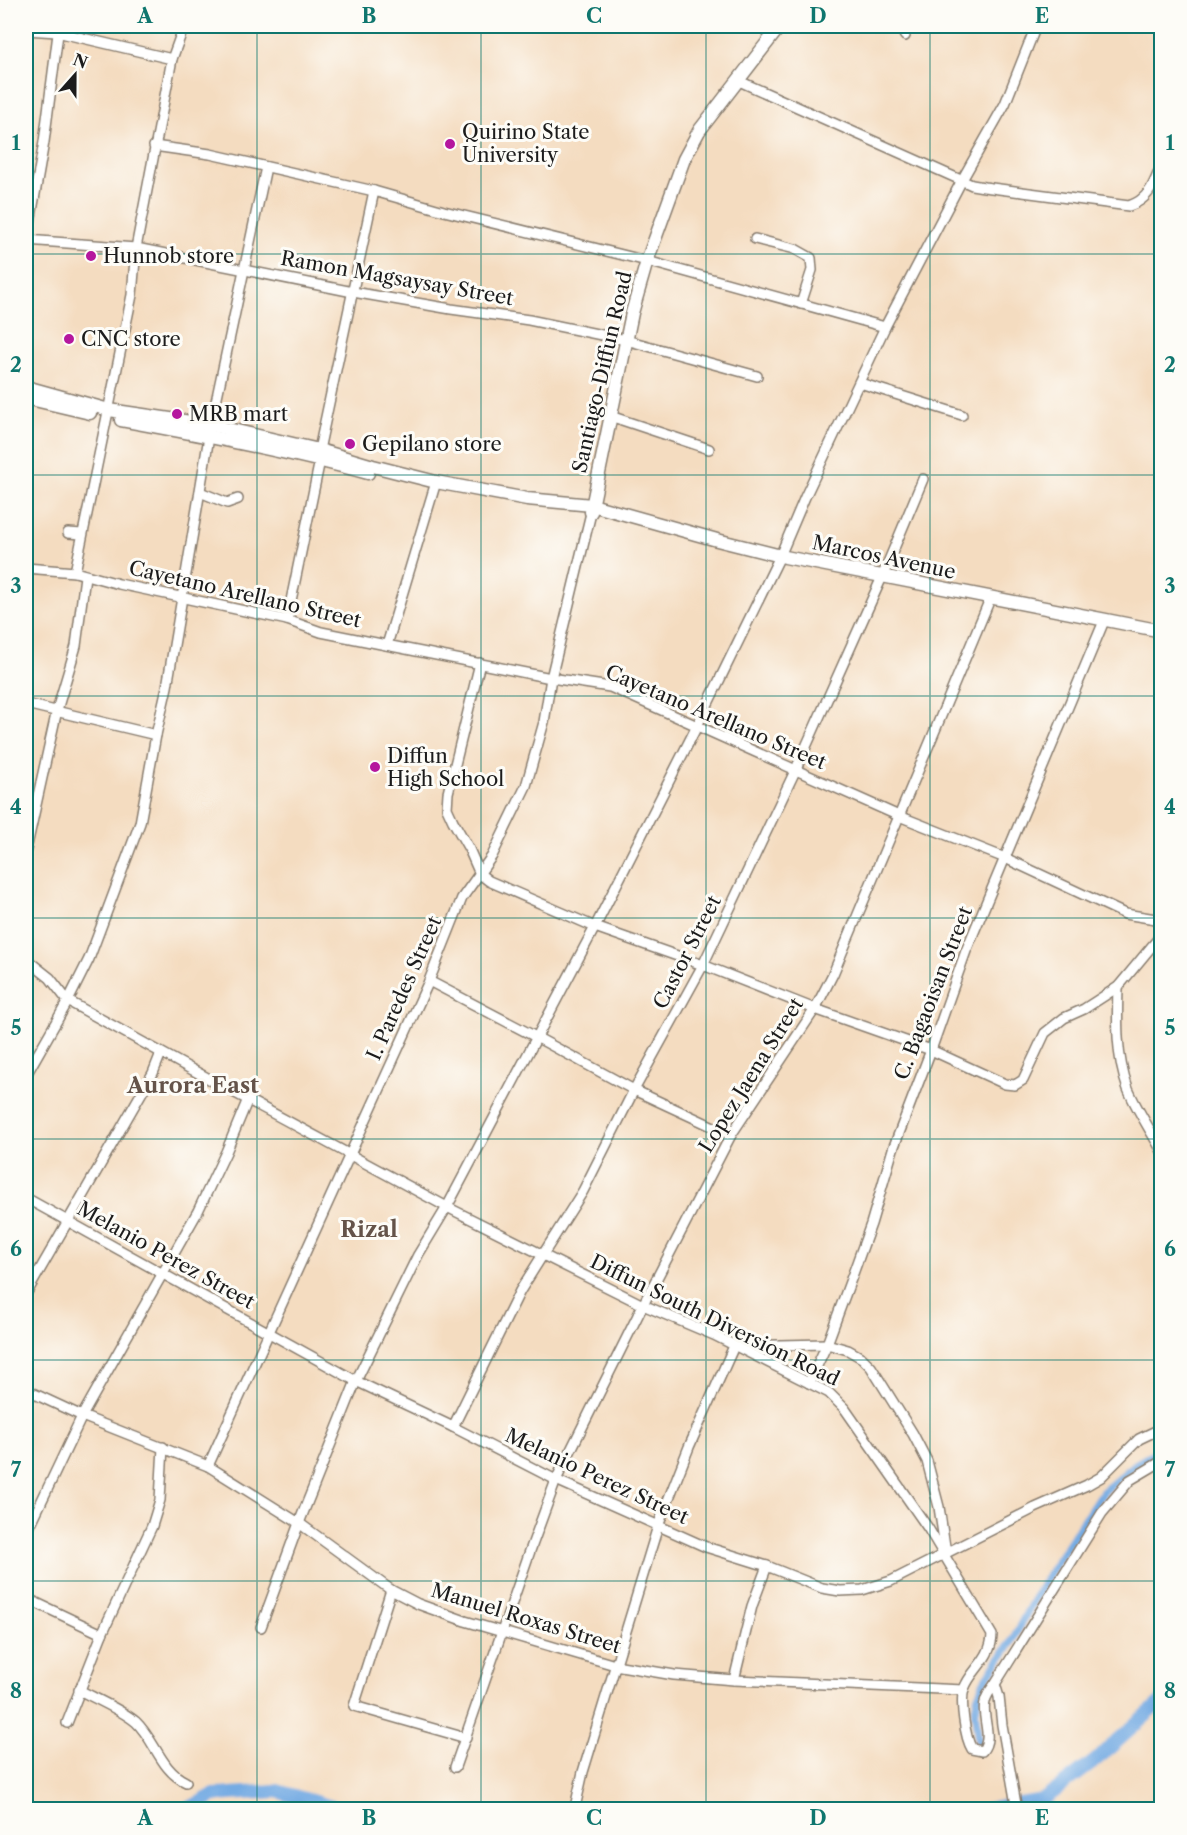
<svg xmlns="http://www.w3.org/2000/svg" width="1187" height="1835" viewBox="0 0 1187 1835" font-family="'Libre Caslon Text',serif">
<rect width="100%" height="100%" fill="#fdfcf7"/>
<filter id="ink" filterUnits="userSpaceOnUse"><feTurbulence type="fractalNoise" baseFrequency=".0167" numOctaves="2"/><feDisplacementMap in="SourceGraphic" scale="12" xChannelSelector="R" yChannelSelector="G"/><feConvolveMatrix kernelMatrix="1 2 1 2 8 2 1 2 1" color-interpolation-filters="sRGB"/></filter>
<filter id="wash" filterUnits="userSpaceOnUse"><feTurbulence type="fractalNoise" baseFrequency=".008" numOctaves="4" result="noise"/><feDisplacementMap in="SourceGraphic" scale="24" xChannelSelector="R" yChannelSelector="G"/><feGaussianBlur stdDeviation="1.35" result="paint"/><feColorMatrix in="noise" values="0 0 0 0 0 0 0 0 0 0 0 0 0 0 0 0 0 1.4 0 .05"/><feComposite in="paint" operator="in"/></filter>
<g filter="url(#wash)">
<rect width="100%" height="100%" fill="#f4dcc0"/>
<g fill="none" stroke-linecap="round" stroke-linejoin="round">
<path stroke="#75abe3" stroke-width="8" d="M979,1745L975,1713L978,1697L984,1682L1011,1643L1033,1601L1058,1560L1103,1492L1136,1464L1162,1449"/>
<g stroke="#75abe3" stroke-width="14">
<path d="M186,1810L214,1795L277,1791L342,1810"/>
<path d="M986,1810L1043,1800L1095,1761L1162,1701"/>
</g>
</g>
</g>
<g filter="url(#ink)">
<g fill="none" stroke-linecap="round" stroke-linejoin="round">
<g stroke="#887c6e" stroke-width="12">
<g id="minor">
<path d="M899,26L905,36"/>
<path d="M26,30L57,32L172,59"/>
<path d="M739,81L972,185L984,187L1129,206C1150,199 1154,183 1162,164"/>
<path d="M154,146L210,154L374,191L444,211L647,261L885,327"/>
<path d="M755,239L795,249L811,258L812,270L801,304"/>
<path d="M26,240L136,248L353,292L451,309L529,320L626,340L757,376"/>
<path d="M27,240L44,142L59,26"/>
<path d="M860,383L962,415"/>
<path d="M610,416L709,449"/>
<path d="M200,492L227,503L238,499"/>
<path d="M68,533L82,534"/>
<path d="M26,568L75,572L119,584L287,620L321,632L551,678L610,687L899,816L1005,858L1125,914L1162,920"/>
<path d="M75,572L132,295L136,248L172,59L184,26"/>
<path d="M287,620L320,460L319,450L374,191"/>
<path d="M387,645L436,482"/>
<path d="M480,663L448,793L447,808L453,821L469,849L480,874L489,881L595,927L703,965L815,1009L931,1050L1005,1084L1015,1085L1023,1080L1045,1033L1064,1018L1084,1009L1118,987L1162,934"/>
<path d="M26,704L156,735"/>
<path d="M26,850L57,710L76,646L85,576"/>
<path d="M26,959L50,978L68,1001L200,1074L447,1207L643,1305L714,1335L829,1393L845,1409L928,1528L992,1635C991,1660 971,1669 964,1689C960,1702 965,1738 972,1749L982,1751C994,1737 981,1718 985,1702C986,1696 991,1689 995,1684L999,1697L1002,1725L1017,1810"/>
<path d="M429,981L536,1037L634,1090L731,1135"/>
<path d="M1118,987C1117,1022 1116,1056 1128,1089C1137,1110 1151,1131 1162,1151"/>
<path d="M26,1075L68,1001L89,959L140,823L156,735L167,687L211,425L266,167"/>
<path d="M26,1198L356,1381L453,1427L556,1480L706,1547L767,1566L822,1588L840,1591L862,1590L891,1581L1035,1508L1087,1485L1101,1477L1139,1439L1162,1428"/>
<path d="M26,1294L153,1073L161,1053"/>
<path d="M809,1383L827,1344L854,1271L871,1224L893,1149L931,1050L966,951L1104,621"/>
<path d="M26,1390L82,1416L208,1466L299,1523L391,1590L418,1604L465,1621L615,1665L674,1675L734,1680L964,1690"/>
<path d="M453,1427L520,1291L583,1191L634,1090L703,965L796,769L882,577L923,479"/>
<path d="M208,1466L429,981L462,898L492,856L526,786L544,722L551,678L591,513"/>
<path d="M26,1534L82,1416L198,1211L226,1152L248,1099"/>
<path d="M391,1590L354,1706L466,1738"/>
<path d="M26,1598L102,1634"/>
<path d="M261,1627L299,1523L356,1381L418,1255L447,1207L595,927L697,726L780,556L805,497L885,327L962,180L1005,104L1036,26"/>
<path d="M734,1680L752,1606L767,1566"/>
<path d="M995,1684L1102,1513L1130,1480L1162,1461"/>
<path d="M79,1690C96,1699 122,1710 136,1722C155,1740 161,1771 186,1782"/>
<path d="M67,1723L102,1634L152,1526L160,1500L163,1447"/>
<path d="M455,1767L530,1551L556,1480L643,1305L731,1135L815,1009L833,974L990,599"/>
<path d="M576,1803L583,1772L658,1526L689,1447L734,1346L827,1344L848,1350L862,1358L871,1367L913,1434L927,1461L939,1507L946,1554"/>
</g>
</g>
<g stroke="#887c6e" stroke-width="15">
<g id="major">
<path d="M26,387L109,410L211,425L319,450L373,466L436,482L527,499L592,505L717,540L785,557L1162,631"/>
<path d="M26,398L90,413"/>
<path d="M121,420C204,435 287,451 368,473"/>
<path d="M591,512L632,313L647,261L684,159L699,131L780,26"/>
</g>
</g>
<use href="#minor" stroke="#fff" stroke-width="9"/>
<use href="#major" stroke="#fff" stroke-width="12"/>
</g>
</g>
<path fill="none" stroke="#0f766e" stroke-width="1.5" stroke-opacity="0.55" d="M257,26V1810M481,26V1810M706,26V1810M930,26V1810M26,254H1162M26,475H1162M26,696H1162M26,918H1162M26,1139H1162M26,1360H1162M26,1581H1162"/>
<g fill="#b5179e" stroke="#fdfcf7" stroke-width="2">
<circle cx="450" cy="144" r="6"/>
<circle cx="91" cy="256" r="6"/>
<circle cx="69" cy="339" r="6"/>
<circle cx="177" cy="414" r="6"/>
<circle cx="350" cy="444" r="6"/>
<circle cx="375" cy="767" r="6"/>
</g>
<g text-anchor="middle" stroke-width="6" stroke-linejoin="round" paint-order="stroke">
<g font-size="20" fill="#1c1c1c" stroke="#fdfcf7" text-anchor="start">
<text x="462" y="139">Quirino State<tspan x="462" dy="23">University</tspan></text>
<text x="103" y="263">Hunnob store</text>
<text x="81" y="346">CNC store</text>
<text x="189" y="421">MRB mart</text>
<text x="362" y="451">Gepilano store</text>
<text x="387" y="763">Diffun<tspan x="387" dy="23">High School</tspan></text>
</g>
<g font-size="20" fill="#1c1c1c" stroke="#fdfcf7">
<text transform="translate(397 278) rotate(10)" y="7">Ramon Magsaysay Street</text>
<text transform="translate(602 372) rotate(-77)" y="7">Santiago-Diffun Road</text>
<text transform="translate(884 557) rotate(12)" y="7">Marcos Avenue</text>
<text transform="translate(245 594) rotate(13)" y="7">Cayetano Arellano Street</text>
<text transform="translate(716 717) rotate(23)" y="7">Cayetano Arellano Street</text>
<text transform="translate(687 952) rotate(-63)" y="7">Castor Street</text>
<text transform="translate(404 988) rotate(-66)" y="7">I. Paredes Street</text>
<text transform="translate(933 993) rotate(-69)" y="7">C. Bagaoisan Street</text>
<text transform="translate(751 1075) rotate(-58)" y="7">Lopez Jaena Street</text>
<text transform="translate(166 1255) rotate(29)" y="7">Melanio Perez Street</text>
<text transform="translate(715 1320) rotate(26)" y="7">Diffun South Diversion Road</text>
<text transform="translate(597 1476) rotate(25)" y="7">Melanio Perez Street</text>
<text transform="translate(526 1618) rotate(17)" y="7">Manuel Roxas Street</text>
</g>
<g font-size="22" font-weight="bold" fill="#645349" stroke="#fdfcf7">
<text x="193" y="1093">Aurora East</text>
<text x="369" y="1237">Rizal</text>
</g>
</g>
<rect width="1187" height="1835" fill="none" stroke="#fdfcf7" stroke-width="66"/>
<g transform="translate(75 75) rotate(21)" stroke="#fdfcf7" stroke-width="4.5" paint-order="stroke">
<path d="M0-4.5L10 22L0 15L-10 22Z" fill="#1c1c1c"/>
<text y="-9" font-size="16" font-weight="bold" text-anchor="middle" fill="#1c1c1c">N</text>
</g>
<rect x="33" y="33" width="1121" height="1769" fill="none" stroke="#0f766e" stroke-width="2"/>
<g font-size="20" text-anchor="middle" font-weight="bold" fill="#0f766e">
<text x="145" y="23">A</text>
<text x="369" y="23">B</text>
<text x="594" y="23">C</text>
<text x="818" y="23">D</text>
<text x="1042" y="23">E</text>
<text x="16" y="150">1</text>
<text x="1170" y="150">1</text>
<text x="16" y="372">2</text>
<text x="1170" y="372">2</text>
<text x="16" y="593">3</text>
<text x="1170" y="593">3</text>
<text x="16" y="814">4</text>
<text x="1170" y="814">4</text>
<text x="16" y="1035">5</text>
<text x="1170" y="1035">5</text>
<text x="16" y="1256">6</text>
<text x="1170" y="1256">6</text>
<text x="16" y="1477">7</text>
<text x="1170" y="1477">7</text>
<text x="16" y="1698">8</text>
<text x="1170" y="1698">8</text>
<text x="145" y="1825">A</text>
<text x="369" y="1825">B</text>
<text x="594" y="1825">C</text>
<text x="818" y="1825">D</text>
<text x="1042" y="1825">E</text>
</g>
</svg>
